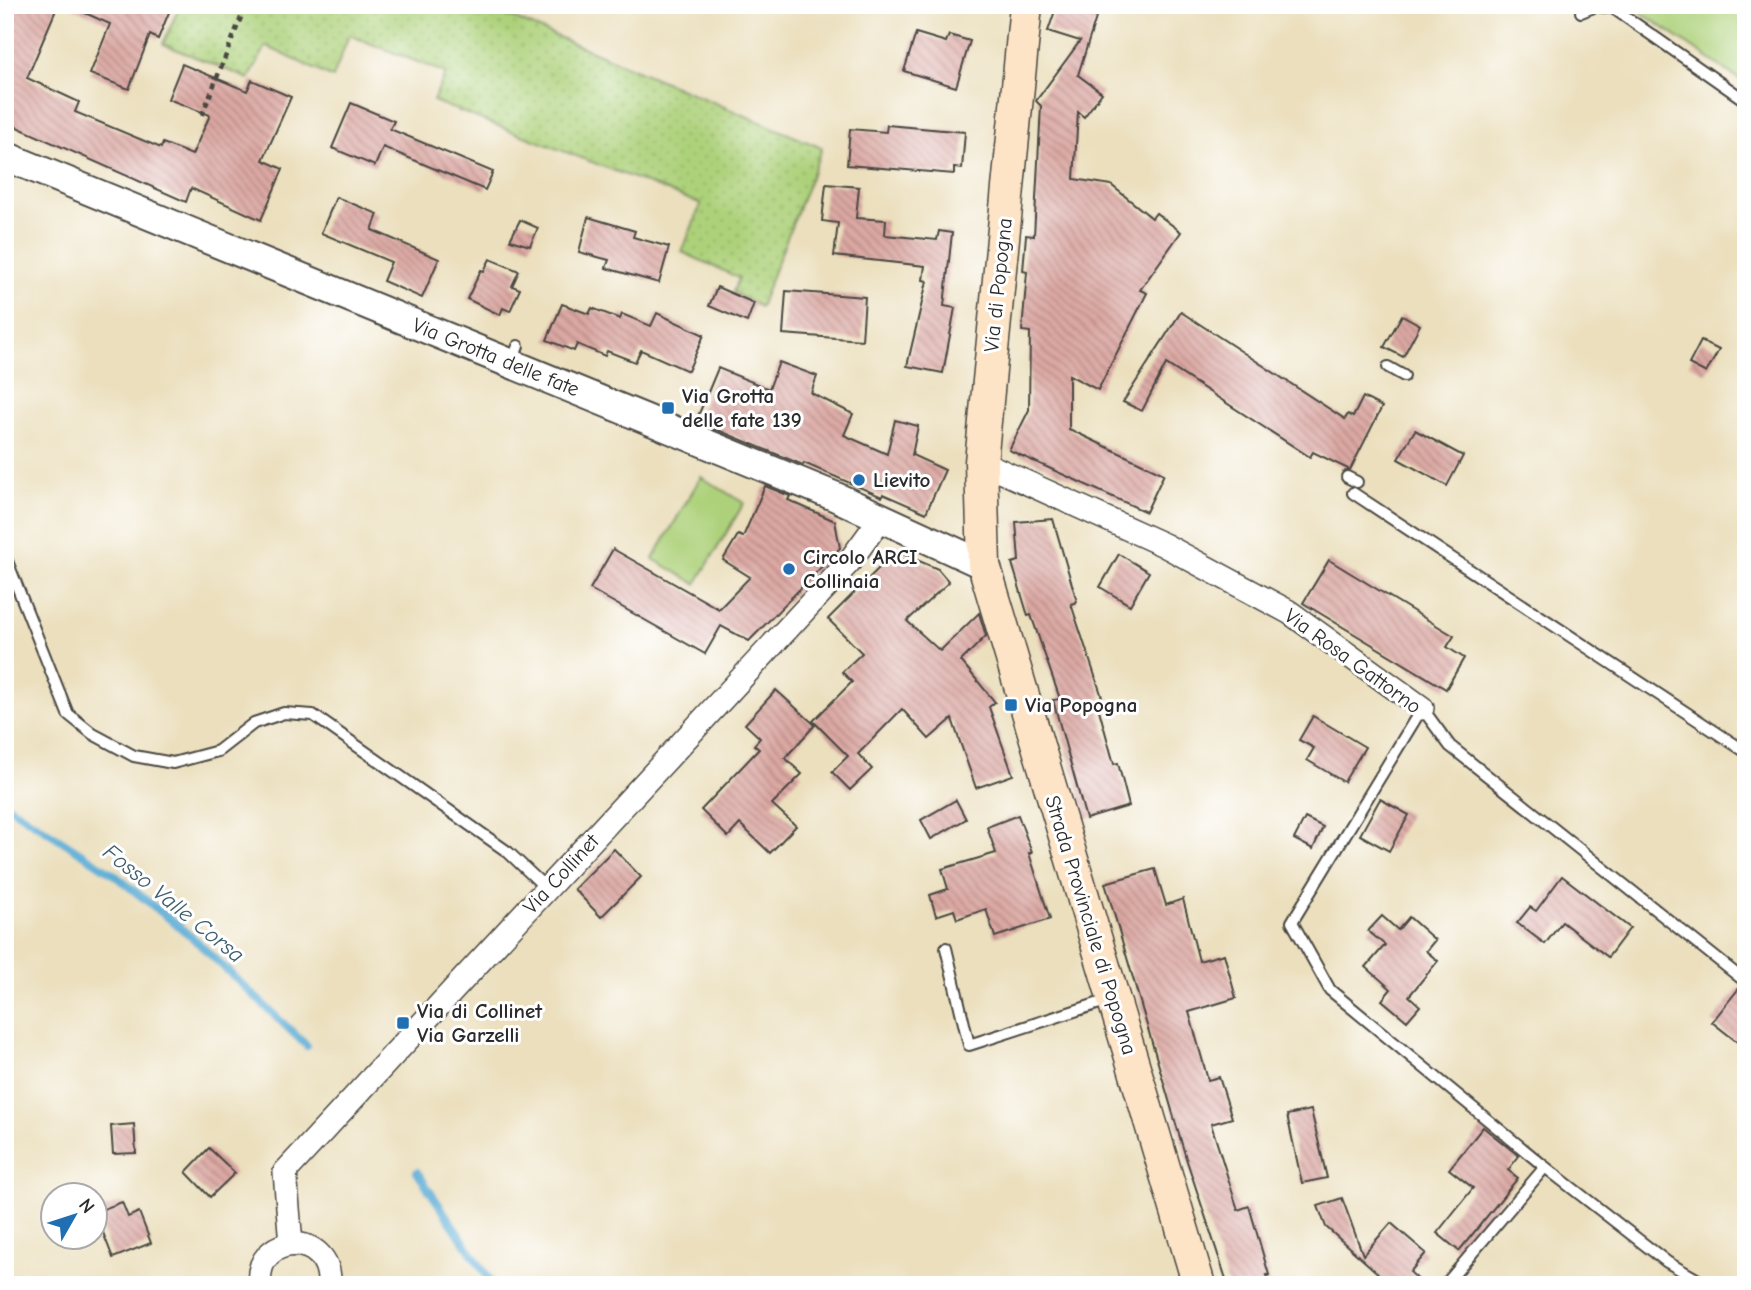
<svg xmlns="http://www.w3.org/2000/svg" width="1751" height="1290" viewBox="0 0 1751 1290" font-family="'Comic Neue',sans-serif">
<defs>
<pattern id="park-dots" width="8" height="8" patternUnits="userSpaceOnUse" patternTransform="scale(1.75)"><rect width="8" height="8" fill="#add17a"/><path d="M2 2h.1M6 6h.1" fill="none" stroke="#95b46a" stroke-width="1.8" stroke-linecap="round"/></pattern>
<pattern id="building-back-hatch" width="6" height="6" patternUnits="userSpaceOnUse" patternTransform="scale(1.75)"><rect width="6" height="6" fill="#dca8a3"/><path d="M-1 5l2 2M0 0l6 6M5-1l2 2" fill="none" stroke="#b38985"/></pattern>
</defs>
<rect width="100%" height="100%" fill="#fff"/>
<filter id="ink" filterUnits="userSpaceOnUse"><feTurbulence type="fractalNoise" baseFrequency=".0143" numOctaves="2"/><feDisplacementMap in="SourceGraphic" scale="14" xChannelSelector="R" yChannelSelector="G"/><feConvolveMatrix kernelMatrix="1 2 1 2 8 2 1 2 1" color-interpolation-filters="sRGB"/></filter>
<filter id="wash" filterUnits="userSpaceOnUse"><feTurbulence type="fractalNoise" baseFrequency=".00686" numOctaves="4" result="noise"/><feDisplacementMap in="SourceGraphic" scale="28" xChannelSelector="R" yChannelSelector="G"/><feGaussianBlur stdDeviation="1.57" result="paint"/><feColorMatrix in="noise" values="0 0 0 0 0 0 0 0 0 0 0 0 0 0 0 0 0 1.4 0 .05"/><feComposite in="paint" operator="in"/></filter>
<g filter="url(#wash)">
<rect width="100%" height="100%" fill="#ebdfbd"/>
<g fill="#add17a" stroke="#6c7e52" stroke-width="2">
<path d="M1630,5H1746V84Z"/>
<path d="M701,477L744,503L696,584L653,559Z"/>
</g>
<path fill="url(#park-dots)" stroke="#6c7e52" stroke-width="2" d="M180,5H482L822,148L760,307L733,292L739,278L682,252L701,204L433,101L446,73L349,35L333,78L266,46L249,79L163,44Z"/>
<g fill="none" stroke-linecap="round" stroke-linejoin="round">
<g stroke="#59abd4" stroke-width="8">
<path d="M5,804L112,873L191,936L307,1046"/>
<path d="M417,1172L493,1285"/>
</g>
</g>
<g id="blocks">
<g fill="url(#building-back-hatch)">
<path d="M5,5H58L27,78L79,102L75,112L161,148L163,143L192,155L210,115L168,99L182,64L247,91L252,80L291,97L263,160L283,169L261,220L191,188L186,202L8,123L5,130Z"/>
<path d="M67,5H172L158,39L150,35L129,89L90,74L110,24Z"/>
<path d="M1057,5H1100L1078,75L1102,93L1084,117L1078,112L1074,179L1111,185L1152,218L1156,213L1181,232L1140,290L1147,293L1098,390L1069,375V429L1164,474L1146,512L1009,450L1029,410L1030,332L1022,331L1027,272L1023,271L1026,235L1034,236L1041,106L1036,101L1080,41L1048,31Z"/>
<path d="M916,33L946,42L949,35L970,41L956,87L904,71Z"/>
<path d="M351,103L394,121L390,129L493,172L485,190L383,147L375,166L332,148Z"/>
<path d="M887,125L965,132L962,169L954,168V174L847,165L850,129L886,132Z"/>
<path d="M826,184L859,187L856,218L886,220L885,235L937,240L939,231L952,233L944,306L955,308L943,373L907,366L927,281L923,280L925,266L834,256L838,223L822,221Z"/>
<path d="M336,197L378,214L372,230L439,259L422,298L383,281L391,262L321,233Z"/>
<path d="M588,217L635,231L633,237L669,247L659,283L606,268L609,260L579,252Z"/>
<path d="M520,220L538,228L530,246L510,240Z"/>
<path d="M490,259L519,271L512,286L520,289L510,311L503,308L500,315L467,299L481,270L484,271Z"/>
<path d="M717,287L754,303L747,322L709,306Z"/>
<path d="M786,291L865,297L862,340L783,334Z"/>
<path d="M562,304L589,314L592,308L620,319L622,314L651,326L657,313L704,335L688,371L641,350L635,362L607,351L605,356L577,344L574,351L547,340Z"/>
<path d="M1181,312L1345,419L1348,414L1353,417L1363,397L1382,407L1350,470L1313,452L1310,457L1166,364L1142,411L1123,402Z"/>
<path d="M1402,315L1420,325L1403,357L1384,347Z"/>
<path d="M1701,341L1719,350L1706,373L1689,364Z"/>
<path d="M779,362L817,376L811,393L853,414L844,435L887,454L895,420L918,426L912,455L945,470L926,513L883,494L882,497L804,463L803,465L696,421L718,368L769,389Z"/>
<path d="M1415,430L1463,456L1447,486L1398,459Z"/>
<path d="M765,486L790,496L788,500L835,521L840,548L749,641L721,626L705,654L590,589L613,549L719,609L750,577L723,560L738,535L743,537Z"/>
<path d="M1053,519L1077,602L1071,604L1102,697L1096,699L1114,764L1118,763L1129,806L1086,819L1053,700L1060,699L1031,615L1028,616L1012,563L1019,561L1016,522Z"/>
<path d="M896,551L938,569L949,582L907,621L940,651L979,613L986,636L961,661L995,702L989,707L1013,775L976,788L952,719L929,739L902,709L858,754L872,769L850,790L832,772L848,756L813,721L852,682L842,672L862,653L828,619Z"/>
<path d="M1119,554L1149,572L1130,605L1100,587Z"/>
<path d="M1329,560L1454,636L1447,647L1464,658L1446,689L1303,603Z"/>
<path d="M776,690L815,725L785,758L802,774L772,804L796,826L770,853L740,824L728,837L701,810L759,749L754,745L760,738L745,724Z"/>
<path d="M1313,716L1365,747L1344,782L1307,760L1314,748L1299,740Z"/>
<path d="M1380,799L1409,815L1389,851L1360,835Z"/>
<path d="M956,800L966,819L931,839L921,820Z"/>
<path d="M1018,815L1032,853H1029L1050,919L995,937L986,909L957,919L954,910L936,916L930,895L948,889L942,869L996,853L987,827Z"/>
<path d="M1305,818L1323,827L1313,849L1294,839Z"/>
<path d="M614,849L641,877L601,917L574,889Z"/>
<path d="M1155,869L1166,905L1183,899L1199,961L1224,954L1236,998L1189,1012L1208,1080L1219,1077L1232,1118L1211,1124L1238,1210L1249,1206L1269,1275H1267L1270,1285H1228L1186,1158L1105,883Z"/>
<path d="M1562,876L1630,928L1608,957L1562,922L1545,944L1517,923L1530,907L1536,911Z"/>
<path d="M1382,916L1398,930L1409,917L1435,940L1426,951L1438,961L1409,996L1420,1006L1407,1021L1382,1000L1391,989L1366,967L1385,945L1368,931Z"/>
<path d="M1740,987L1746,990V1049L1712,1022Z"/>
<path d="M1311,1110L1327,1178L1302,1183L1287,1115Z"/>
<path d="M134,1124L136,1153L113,1154L111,1126Z"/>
<path d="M1483,1127L1519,1156L1508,1170L1518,1178L1459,1251L1437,1233L1473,1188L1449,1169Z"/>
<path d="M209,1148L235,1173L210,1197L186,1172Z"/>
<path d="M1342,1198L1363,1255L1391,1223L1426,1253L1410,1272L1424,1285H1391L1326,1227L1318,1206Z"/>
<path d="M122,1202L128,1217L139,1212L151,1243L113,1258L95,1212Z"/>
</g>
</g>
</g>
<g filter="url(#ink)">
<use href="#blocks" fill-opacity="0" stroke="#484641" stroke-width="2"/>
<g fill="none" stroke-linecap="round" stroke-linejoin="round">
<g stroke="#484641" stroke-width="14">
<g id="service">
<path d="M1581,12L1596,6L1613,8L1746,101"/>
<path d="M512,363L518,346"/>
<path d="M1388,367L1404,376"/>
<path d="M1347,477L1357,482"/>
<path d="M1353,493L1746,752"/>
<path d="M5,556L68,714L93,734L134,756L173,763L218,751L254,723L284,713L313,715L508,852L547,889"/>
<path d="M946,948L969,1045L1112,999"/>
<path d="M1445,1285L1545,1167"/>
<path d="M1707,1285L1667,1262L1545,1167L1330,990L1292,922L1422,708L1450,746L1746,982"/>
</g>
</g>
<g stroke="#484641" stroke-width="26">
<g id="minor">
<path d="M981,462L1164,545L1289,612L1422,708"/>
<path d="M291,1244L285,1172L849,562L881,518"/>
<path d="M260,1285C253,1233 332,1229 329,1285"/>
</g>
</g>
<g stroke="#484641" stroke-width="32">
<path id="tertiary" d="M5,156L834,496L984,565"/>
</g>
<g stroke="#484641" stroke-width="35">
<path id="secondary" d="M1026,5L981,462L984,565L1199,1285"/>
</g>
<path stroke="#484641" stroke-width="4.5" stroke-dasharray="5 5" stroke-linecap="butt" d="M202,115L246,5"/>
<use href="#service" stroke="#fff" stroke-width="10"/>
<use href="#minor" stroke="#fff" stroke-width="23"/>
<use href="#tertiary" stroke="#fff" stroke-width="28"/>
<use href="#secondary" stroke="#fee4c6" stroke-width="32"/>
</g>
</g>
<g fill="#1f6fb2" stroke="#fff" stroke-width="2.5">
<rect x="661" y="401" width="14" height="14" rx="3.5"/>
<circle cx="859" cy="480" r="7"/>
<circle cx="789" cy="569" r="7"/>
<rect x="1004" y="698" width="14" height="14" rx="3.5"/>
<rect x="396" y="1016" width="14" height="14" rx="3.5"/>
</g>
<g text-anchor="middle" stroke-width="6" stroke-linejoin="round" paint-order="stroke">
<g font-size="21" fill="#2b2b2b" stroke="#fff">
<text transform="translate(998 285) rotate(-84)" y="7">Via di Popogna</text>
<text transform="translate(496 357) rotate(22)" y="7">Via Grotta delle fate</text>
<text transform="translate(1353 661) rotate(36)" y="7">Via Rosa Gattorno</text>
<text transform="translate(561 874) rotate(-47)" y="7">Via Collinet</text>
<text transform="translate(1091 925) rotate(73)" y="7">Strada Provinciale di Popogna</text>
</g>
<g font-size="21" font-weight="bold" fill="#2b2b2b" stroke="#fff" text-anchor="start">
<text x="682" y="403">Via Grotta<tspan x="682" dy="24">delle fate 139</tspan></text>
<text x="873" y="487">Lievito</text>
<text x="803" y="564">Circolo ARCI<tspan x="803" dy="24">Collinaia</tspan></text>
<text x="1025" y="712">Via Popogna</text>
<text x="417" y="1018">Via di Collinet<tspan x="417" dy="24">Via Garzelli</tspan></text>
</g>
<g font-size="23" font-style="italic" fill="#3d5e6f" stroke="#fff">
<text transform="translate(174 903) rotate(39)" y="8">Fosso Valle Corsa</text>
</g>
</g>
<rect width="1751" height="1290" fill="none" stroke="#fff" stroke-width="28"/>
<g transform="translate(74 1216) rotate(51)"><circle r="33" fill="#ffffff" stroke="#aaaaaa" stroke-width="2"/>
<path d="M0-5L12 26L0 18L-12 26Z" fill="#1f6fb2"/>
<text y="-10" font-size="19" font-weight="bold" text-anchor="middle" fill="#2b2b2b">N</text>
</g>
</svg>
